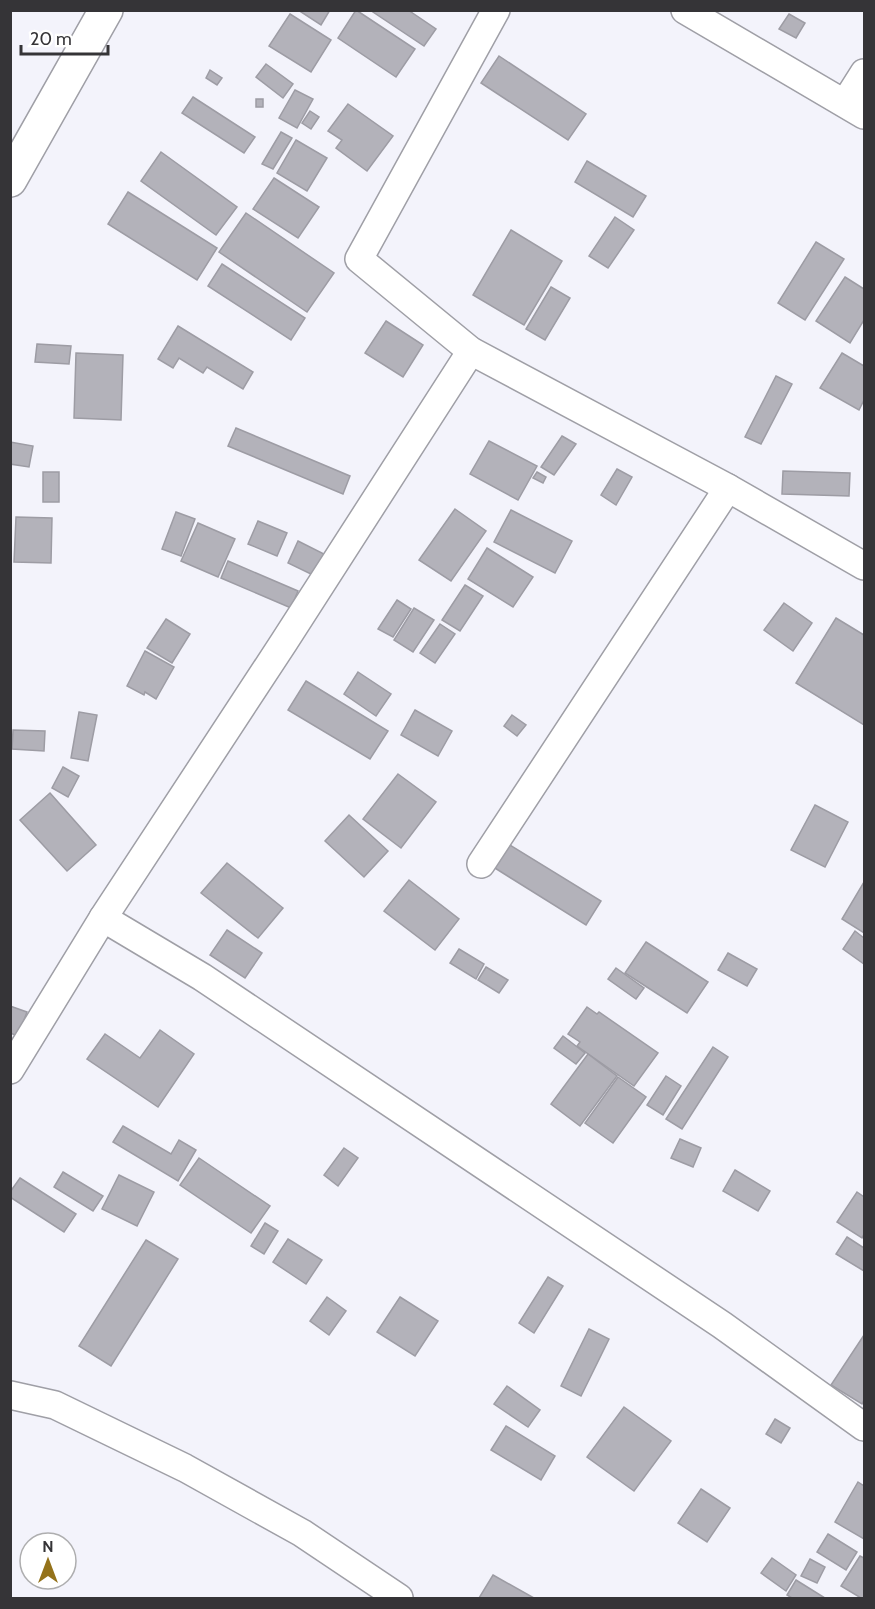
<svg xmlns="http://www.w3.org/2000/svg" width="875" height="1609" viewBox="0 0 875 1609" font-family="Cabin,sans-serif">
<rect width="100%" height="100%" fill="#f3f3fb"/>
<g fill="#b3b2ba" stroke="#9d9ca4" stroke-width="1.5">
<path d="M298,10H330L321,25Z"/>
<path d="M356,10L415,49L396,77L338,38Z"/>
<path d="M370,10H408L436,29L424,46Z"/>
<path d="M290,14L331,40L311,72L269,46Z"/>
<path d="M789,14L805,23L796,38L779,29Z"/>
<path d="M499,56L586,114L568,140L481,83Z"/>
<path d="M266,64L293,84L283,98L256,77Z"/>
<path d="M210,70L222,78L217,85L206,78Z"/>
<path d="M295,90L313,99L297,128L279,118Z"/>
<path d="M193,97L255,137L244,153L182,113Z"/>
<rect x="256" y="99" width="7" height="8"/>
<path d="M348,104L393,136L367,171L336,148L342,140L328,131Z"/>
<path d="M310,111L319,117L311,129L302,123Z"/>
<path d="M281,132L292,138L273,169L262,164Z"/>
<path d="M296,140L327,158L307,191L277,173Z"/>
<path d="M161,152L237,207L216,235L141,181Z"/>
<path d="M587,161L646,196L633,217L575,182Z"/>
<path d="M274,178L319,207L298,238L253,209Z"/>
<path d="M128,192L217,248L197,280L108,224Z"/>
<path d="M246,213L334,273L307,312L219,252Z"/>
<path d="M615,217L634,230L608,268L589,256Z"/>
<path d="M511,230L562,261L524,325L473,295Z"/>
<path d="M816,242L844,259L805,320L778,303Z"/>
<path d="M222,264L305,318L291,340L208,286Z"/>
<path d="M845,277L864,289V320L850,343L816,321Z"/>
<path d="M551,287L570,298L545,340L526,329Z"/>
<path d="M386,321L423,345L403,377L365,353Z"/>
<path d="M178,326L253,372L243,389L207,367L203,373L179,358L173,368L158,359Z"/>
<path d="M37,344L71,346L69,364L35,362Z"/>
<path d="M76,353L123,355L121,420L74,418Z"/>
<path d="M842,353L864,366V400L859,410L820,388Z"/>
<path d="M776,376L792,384L761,444L745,437Z"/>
<path d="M236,428L350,476L343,494L228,446Z"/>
<path d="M562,436L576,444L554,475L541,467Z"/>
<path d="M489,441L537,466L518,500L470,474Z"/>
<path d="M10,442L33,446L29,467L10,464Z"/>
<path d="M617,469L632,477L616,505L601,495Z"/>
<path d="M783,471L850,473L849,496L782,494Z"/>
<rect x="43" y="472" width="16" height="30"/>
<path d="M537,472L546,477L543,483L533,478Z"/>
<path d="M455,509L486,531L451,581L419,560Z"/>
<path d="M511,510L572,541L555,573L494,542Z"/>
<path d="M176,512L195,519L181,556L162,549Z"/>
<path d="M16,517L52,518L51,563L14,562Z"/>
<path d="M258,521L287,533L277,556L248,544Z"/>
<path d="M198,523L235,539L218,577L181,561Z"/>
<path d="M298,541L326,555L315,576L288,563Z"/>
<path d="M487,548L533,577L513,607L468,579Z"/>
<path d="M228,561L298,591L291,608L221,578Z"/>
<path d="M465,585L483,596L460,631L442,620Z"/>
<path d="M397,600L411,609L393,637L378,629Z"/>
<path d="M784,603L812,623L793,651L764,630Z"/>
<path d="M414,608L434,620L413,652L394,640Z"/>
<path d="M836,618L864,635V725L796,683Z"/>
<path d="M166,619L190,634L172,663L147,648Z"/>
<path d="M440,624L455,634L435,663L420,653Z"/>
<path d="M145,651L174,667L156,699L145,692L144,695L127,686Z"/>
<path d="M358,672L391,694L376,716L344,694Z"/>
<path d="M306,681L388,731L370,759L288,710Z"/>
<path d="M415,710L452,731L438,756L401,735Z"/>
<path d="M79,712L97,715L88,761L71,758Z"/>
<path d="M512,715L526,725L517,736L504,726Z"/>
<path d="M13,730L45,731L44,751L12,749Z"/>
<path d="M63,767L79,776L68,797L52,788Z"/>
<path d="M398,774L436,802L401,848L363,819Z"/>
<path d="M50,793L96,845L67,871L20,820Z"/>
<path d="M815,805L848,822L825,867L791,850Z"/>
<path d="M349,815L388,851L364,877L325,841Z"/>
<path d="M505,842L601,901L586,925L490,865Z"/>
<path d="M227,863L283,908L258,938L201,893Z"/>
<path d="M409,880L459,919L435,950L384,911Z"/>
<path d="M864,882V933L842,919Z"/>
<path d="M227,930L262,953L245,978L210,955Z"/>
<path d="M855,931L864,938V964L843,949Z"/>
<path d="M646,942L708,982L687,1013L625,973Z"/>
<path d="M459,949L484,964L476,979L450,963Z"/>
<path d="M728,953L757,969L747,986L718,970Z"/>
<path d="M486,967L508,980L499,993L478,980Z"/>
<path d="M616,968L644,988L636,999L608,979Z"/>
<path d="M10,1006L27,1012L18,1036L10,1033Z"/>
<path d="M587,1007L597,1014L599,1012L658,1053L634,1086L577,1046L580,1042L568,1034Z"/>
<path d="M160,1030L194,1054L158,1107L87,1059L105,1034L140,1058Z"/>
<path d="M563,1036L585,1053L576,1064L554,1048Z"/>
<path d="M713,1047L728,1057L682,1129L666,1119Z"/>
<path d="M588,1054L617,1076L580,1126L551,1104Z"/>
<path d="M666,1076L681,1086L663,1115L647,1105Z"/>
<path d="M618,1077L646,1097L613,1143L585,1123Z"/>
<path d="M123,1126L171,1154L179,1140L196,1150L178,1181L113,1142Z"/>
<path d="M680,1139L701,1148L693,1167L671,1158Z"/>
<path d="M344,1148L358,1158L338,1186L324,1175Z"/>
<path d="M199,1158L270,1206L251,1233L180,1185Z"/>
<path d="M735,1170L770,1191L758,1211L723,1191Z"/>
<path d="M63,1172L103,1196L93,1211L54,1187Z"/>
<path d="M119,1175L154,1192L137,1226L102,1209Z"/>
<path d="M20,1178L76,1214L64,1232L10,1197V1192Z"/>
<path d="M857,1192L864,1197V1234L862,1238L837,1222Z"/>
<path d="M265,1223L278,1231L264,1254L251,1246Z"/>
<path d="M847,1237L864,1248V1271L836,1254Z"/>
<path d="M288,1239L322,1260L306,1284L273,1262Z"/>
<path d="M146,1240L178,1259L111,1366L79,1346Z"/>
<path d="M548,1277L563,1286L534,1333L519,1323Z"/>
<path d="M327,1297L346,1311L329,1335L310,1321Z"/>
<path d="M400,1297L438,1321L415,1356L377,1332Z"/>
<path d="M589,1329L609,1339L581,1396L561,1386Z"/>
<path d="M864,1335V1400L862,1404L831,1385Z"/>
<path d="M507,1386L540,1410L528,1427L494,1404Z"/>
<path d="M624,1407L671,1441L634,1491L587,1457Z"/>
<path d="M775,1419L790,1428L781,1443L766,1434Z"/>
<path d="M506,1426L555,1456L541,1480L491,1450Z"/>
<path d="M858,1482L864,1486V1539L835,1522Z"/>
<path d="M701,1489L730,1508L707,1542L678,1523Z"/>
<path d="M828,1534L857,1552L846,1570L817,1552Z"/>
<path d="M860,1556L864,1558V1598H861L841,1586Z"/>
<path d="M772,1558L796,1575L786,1591L761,1573Z"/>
<path d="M810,1559L825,1567L817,1583L801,1576Z"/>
<path d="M493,1575L534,1598H479Z"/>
<path d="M796,1580L825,1598H792L787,1595Z"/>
</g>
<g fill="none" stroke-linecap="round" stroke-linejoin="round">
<g stroke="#9f9fa6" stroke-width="30">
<g id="minor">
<path d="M496,10L359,259L471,351L728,488L864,566"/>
<path d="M685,10L864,115"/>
<path d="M845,103L864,73"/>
<path d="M481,864L728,488"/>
<path d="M103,918L202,977L722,1325L864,1427"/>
<path d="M10,1070L103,918L284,642L471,351"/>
<path d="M10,1395L55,1405L185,1468L302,1533L399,1598"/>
</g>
</g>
<g stroke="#9f9fa6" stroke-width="36">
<path id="tertiary" d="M10,180L106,10"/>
</g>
<use href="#minor" stroke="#fff" stroke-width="27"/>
<use href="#tertiary" stroke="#fff" stroke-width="33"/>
</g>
<rect width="875" height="1609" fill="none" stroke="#353437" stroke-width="24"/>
<g transform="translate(48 1561)"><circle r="28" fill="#ffffff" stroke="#aeaeaf" stroke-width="1.5"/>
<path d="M0-4.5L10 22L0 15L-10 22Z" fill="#94721a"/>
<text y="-9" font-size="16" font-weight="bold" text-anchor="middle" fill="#353437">N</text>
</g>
<path d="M21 45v9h87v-9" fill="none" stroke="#353437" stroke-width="3"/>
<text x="30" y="45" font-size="18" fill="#353437" stroke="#ffffff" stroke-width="4.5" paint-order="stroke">20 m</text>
</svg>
